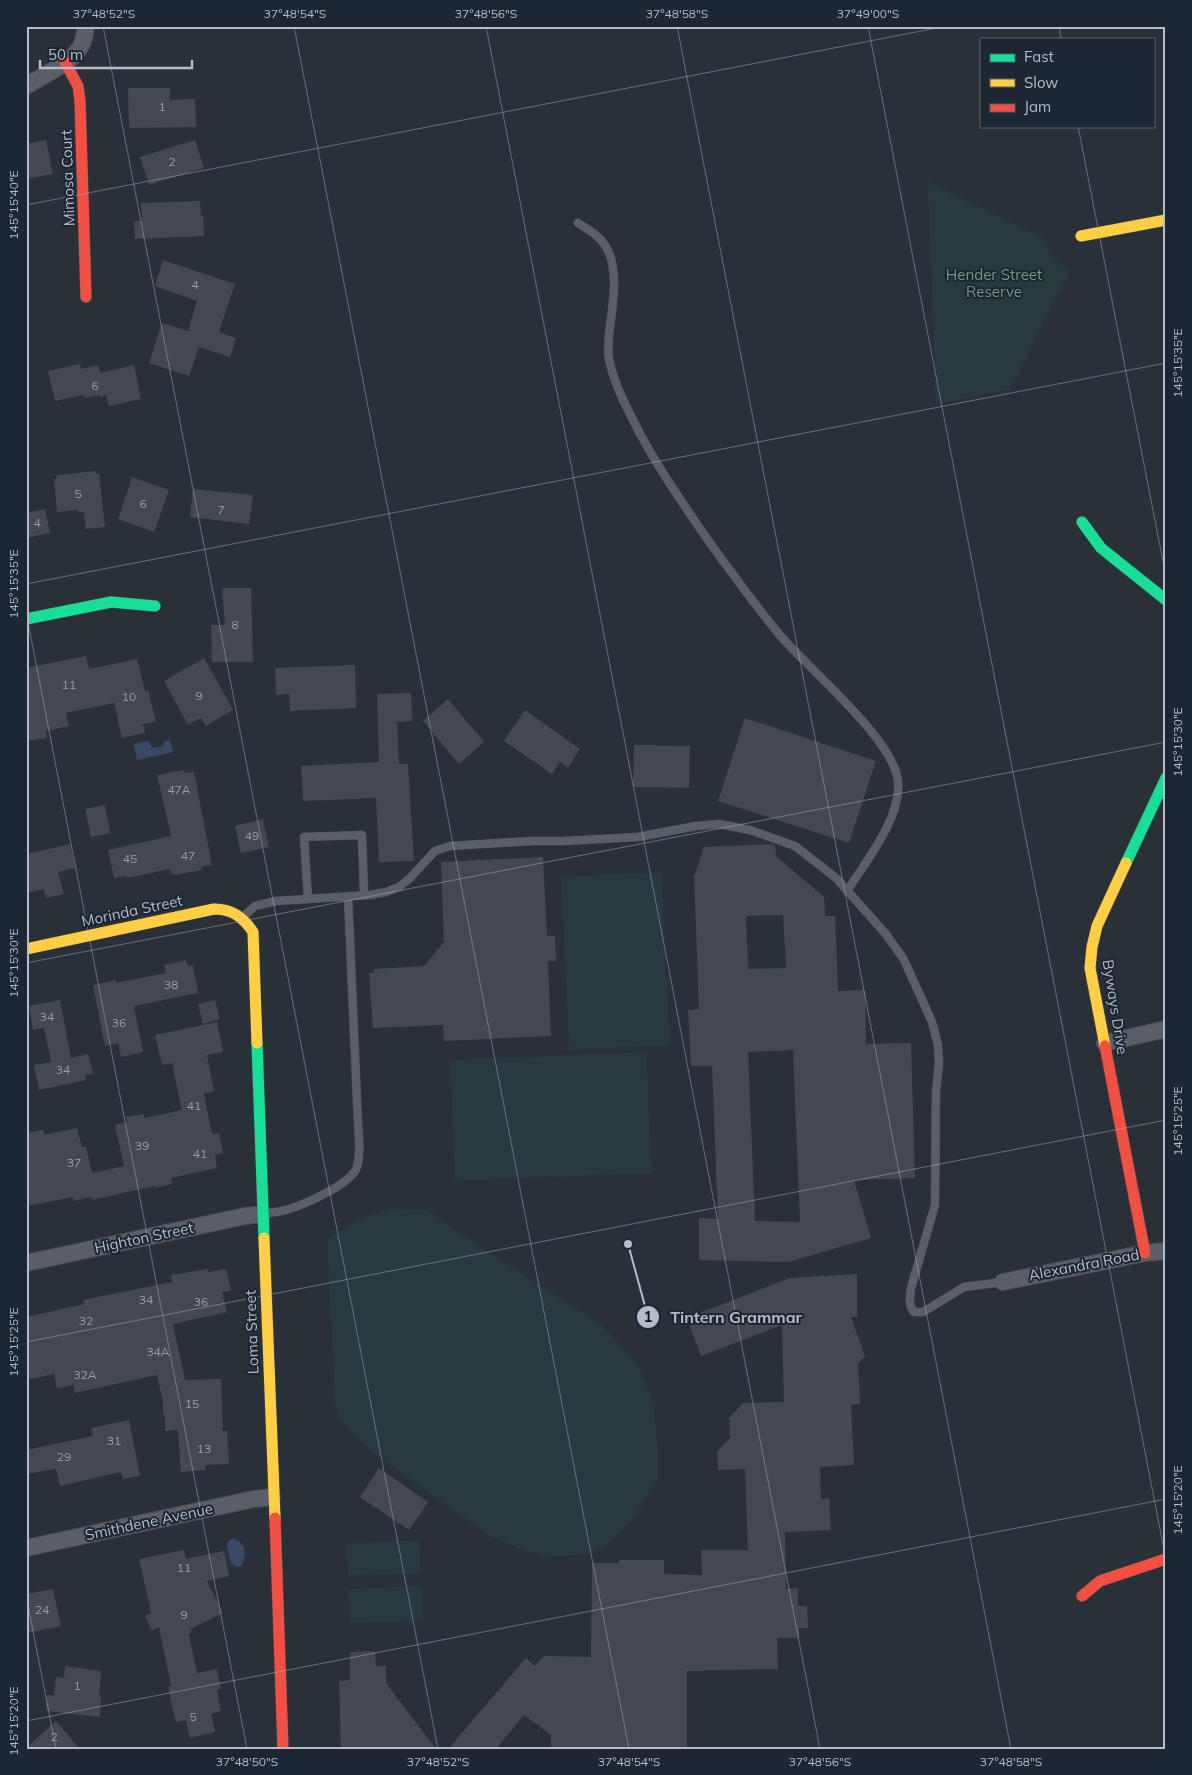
<svg xmlns="http://www.w3.org/2000/svg" width="1192" height="1775" viewBox="0 0 1192 1775" font-family="Mulish,sans-serif">
<rect width="100%" height="100%" fill="#2a3038"/>
<g fill="#273a3e">
<path d="M928,182L1046,240C1049,255 1056,264 1070,271L1010,389L936,404Z"/>
<path d="M661,872L670,1045L569,1050L561,877Z"/>
<path d="M646,1052L652,1173L455,1181L450,1060Z"/>
<path d="M392,1208L427,1210L458,1232L600,1324L617,1341L639,1367L653,1402L658,1446V1479L634,1517L610,1543L591,1554L548,1557L518,1548L493,1538L374,1454L352,1433L340,1419L333,1399L334,1378L327,1241L355,1220Z"/>
<path d="M419,1540L421,1573L348,1576L346,1543Z"/>
<path d="M421,1586L422,1620L350,1623L348,1589Z"/>
</g>
<g fill="#384963">
<path d="M170,740L173,752L137,760L134,744L148,741L153,748L163,746L164,741Z"/>
<path d="M232,1538C245,1540 249,1558 240,1567H236L231,1563C230,1559 226,1546 227,1543Z"/>
</g>
<g fill="#444950" fill-rule="evenodd">
<path d="M128,88H170V100L195,99L196,127L129,128Z"/>
<path d="M46,140L53,174L26,179V144Z"/>
<path d="M195,140L204,168L149,185L140,157Z"/>
<path d="M200,201L201,216H203L204,236L135,239L134,221H142L141,203Z"/>
<path d="M163,260L235,284L219,332L236,338L230,357L199,347L189,376L149,363L162,323L188,331L197,301L155,286Z"/>
<path d="M80,364L81,369L98,365L100,373L134,365L141,399L109,406L106,395L100,397L99,395L85,398L84,395L55,401L48,371Z"/>
<path d="M96,471V474H99L105,527L86,529L84,512H78V510L57,512L54,479H57L56,475Z"/>
<path d="M132,477L169,490L154,532L118,519Z"/>
<path d="M193,489L253,495L249,524L190,517Z"/>
<path d="M45,509L50,533L26,538V513Z"/>
<path d="M222,588H251L253,662H212L211,625H225Z"/>
<path d="M86,656L89,669L137,659L145,692L148,690L156,722L143,724L145,733L122,738L114,703L66,713L69,726L46,731L47,738L26,741V668Z"/>
<path d="M204,658L233,710L206,726L201,718L188,725L164,681Z"/>
<path d="M355,665L356,708L290,711L289,694L276,695L275,668Z"/>
<path d="M411,693L412,721L397,722L399,764H408L414,861L379,862L376,798L303,801L301,766L379,762L377,694Z"/>
<path d="M448,699L484,742L459,764L423,721Z"/>
<path d="M525,710L580,749L568,768L560,762L552,774L504,741Z"/>
<path d="M745,718L876,761L849,843L718,801Z"/>
<path d="M634,745L690,746L689,788L633,787Z"/>
<path d="M184,770L185,773L194,772L212,865L201,867L202,870L174,875V873L171,874L170,869L127,878V876L114,878L108,850L171,836L157,775Z"/>
<path d="M105,805L110,833L91,837L85,809Z"/>
<path d="M263,819L269,847L241,853L235,826Z"/>
<path d="M70,844L75,868L58,872L64,894L46,898L44,889L26,893V854Z"/>
<path d="M774,844L775,845L776,856L824,897L825,916H835L838,991L865,990L866,1044L911,1043L915,1178L854,1180L871,1238L788,1262L699,1260V1218L718,1219L712,1066H691L688,1010L699,1009L694,877L704,847ZM783,915L786,968L748,969L746,916ZM793,1050L800,1222L755,1221L748,1052Z"/>
<path d="M543,857L547,936H555L556,961H548L551,1036L444,1041L443,1025L373,1028L369,973H375L374,969L424,966L444,942L441,862Z"/>
<path d="M186,960L188,966L193,965L198,993L134,1006L143,1052L121,1057L118,1043L105,1046L93,985L116,980V983L166,973L164,965Z"/>
<path d="M60,1000L71,1058L88,1054L93,1074L85,1075L86,1080L39,1090L34,1065L51,1062L44,1028L33,1030L29,1006Z"/>
<path d="M215,1000L220,1019L203,1024L198,1004Z"/>
<path d="M217,1022L223,1052L207,1055L214,1091L204,1094L212,1134L219,1133L223,1153L215,1155L217,1168L171,1178L172,1184L154,1188V1186L92,1200L91,1197L73,1201V1197L26,1206V1133L43,1130L44,1135L77,1128L82,1147L86,1146L92,1173L124,1166L115,1125L127,1122L126,1117L144,1114V1118L182,1110L172,1063L162,1065L155,1035Z"/>
<path d="M208,1269L209,1272L226,1269L231,1291L222,1292L227,1312L173,1324L185,1380L221,1379L223,1431H227L229,1464L205,1465V1470L181,1472L178,1430L165,1431V1415H163V1402L157,1375L75,1393L73,1385L57,1388L54,1374L26,1380V1317L84,1304L83,1300L172,1282L171,1275Z"/>
<path d="M857,1274V1317H851L865,1356L858,1364L860,1404L851,1405L854,1465L820,1467L821,1499L829,1498L831,1530L785,1532L786,1589L798,1588V1606H807L808,1628H799V1638H777L778,1669L687,1671V1749H551V1735L524,1715L496,1749H448L526,1658L535,1666L544,1656L591,1657L592,1563H619V1560H664V1574L702,1575L701,1550H748L745,1469L718,1470L717,1452L730,1438L729,1418L743,1403L784,1402L782,1325L701,1356L687,1318L790,1278Z"/>
<path d="M129,1420L140,1476L123,1479L121,1472L60,1486L56,1469L26,1474V1450L93,1436L91,1428Z"/>
<path d="M379,1468L428,1502L409,1530L360,1497Z"/>
<path d="M184,1550L186,1559L224,1551L229,1576L207,1581L223,1613L190,1629L192,1632L189,1634L197,1673L217,1669L221,1689L217,1690L221,1711L211,1714L215,1732L190,1738L186,1720L176,1722L168,1687L171,1686L159,1627L152,1631L145,1616L151,1613L139,1559Z"/>
<path d="M53,1589L61,1626L26,1633V1594Z"/>
<path d="M375,1651L376,1666H386V1683L436,1749H341L339,1681L350,1680V1652Z"/>
<path d="M65,1666L101,1671L99,1696H101L100,1717L46,1711L47,1695H54L56,1677L64,1678Z"/>
<path d="M56,1721L80,1749H26V1748Z"/>
</g>
<g fill="none" stroke-linecap="round" stroke-linejoin="round">
<g stroke="#484c53" stroke-width="9">
<g id="lane">
<path d="M578,223C587,229 599,235 605,245C618,266 614,296 611,319C609,332 607,346 609,359C613,379 622,399 632,418C652,459 679,498 705,536C729,569 753,603 779,634C808,669 894,739 898,781C902,817 866,861 847,891"/>
<path d="M308,899L304,837L362,835L364,895"/>
<path d="M244,916L255,906L276,901L370,895L386,892L399,887L409,879L435,851L450,846L532,841H564L638,837L696,826L719,824L750,830L795,846L836,878L885,933L903,958L919,993L932,1022L938,1045L939,1064L936,1091L935,1205L911,1288C910,1297 908,1305 914,1312H923L964,1287L1003,1282"/>
<path d="M267,1213C273,1212 280,1212 286,1210C303,1205 352,1184 357,1167C361,1153 359,1138 358,1124L348,896"/>
</g>
</g>
<g stroke="#484c53" stroke-width="18">
<g id="street">
<path d="M26,86C41,76 70,64 79,49C84,43 85,34 86,26"/>
<path d="M1105,1043L1166,1029"/>
<path d="M26,1263L245,1216L263,1214"/>
<path d="M1003,1282L1145,1253L1166,1251"/>
<path d="M26,1548L254,1499L272,1497"/>
</g>
</g>
<g stroke="#484c53" stroke-width="12">
<g id="fast">
<path d="M1082,522L1101,548L1166,600"/>
<path d="M26,619L111,602L155,606"/>
<path d="M1126,863L1166,778"/>
<path d="M257,1043L264,1238"/>
</g>
</g>
<g stroke="#484c53" stroke-width="12">
<g id="slow">
<path d="M1081,236L1166,220"/>
<path d="M26,949L214,909C232,909 243,917 253,932L257,1043"/>
<path d="M1105,1046L1090,968L1092,947L1097,926L1126,863"/>
<path d="M264,1238L275,1518"/>
</g>
</g>
<g stroke="#484c53" stroke-width="12">
<g id="jam">
<path d="M65,62L78,86L80,100L86,297"/>
<path d="M1105,1046L1145,1253"/>
<path d="M275,1518L283,1749"/>
<path d="M1082,1596L1100,1581L1166,1559"/>
</g>
</g>
<use href="#lane" stroke="#5a5e66" stroke-width="8"/>
<use href="#street" stroke="#5a5e66" stroke-width="16"/>
<use href="#fast" stroke="#16e098" stroke-width="11"/>
<use href="#slow" stroke="#ffcf43" stroke-width="11"/>
<use href="#jam" stroke="#f24e42" stroke-width="11"/>
</g>
<path fill="none" stroke="#b4bcc9" stroke-width="1" stroke-opacity="0.45" d="M103,26L438,1749M294,26L629,1749M486,26L820,1749M677,26L1011,1749M868,26L1166,1560M1059,26L1061,39M1078,126L1166,577M26,205L947,26M26,584L1166,363M26,612L247,1749M26,963L1166,742M26,1342L1166,1120M26,1595L56,1749M26,1721L1166,1499"/>
<g text-anchor="middle" stroke-width="4" stroke-linejoin="round" paint-order="stroke">
<g font-size="12" fill="#989fab">
<text x="162" y="111">1</text>
<text x="172" y="166">2</text>
<text x="195" y="289">4</text>
<text x="95" y="390">6</text>
<text x="78" y="498">5</text>
<text x="143" y="508">6</text>
<text x="221" y="514">7</text>
<text x="37" y="527">4</text>
<text x="235" y="629">8</text>
<text x="69" y="689">11</text>
<text x="199" y="700">9</text>
<text x="129" y="701">10</text>
<text x="179" y="794">47A</text>
<text x="252" y="840">49</text>
<text x="188" y="860">47</text>
<text x="130" y="863">45</text>
<text x="171" y="989">38</text>
<text x="47" y="1021">34</text>
<text x="119" y="1027">36</text>
<text x="63" y="1074">34</text>
<text x="194" y="1110">41</text>
<text x="142" y="1150">39</text>
<text x="200" y="1158">41</text>
<text x="74" y="1167">37</text>
<text x="146" y="1304">34</text>
<text x="201" y="1306">36</text>
<text x="86" y="1325">32</text>
<text x="158" y="1356">34A</text>
<text x="85" y="1379">32A</text>
<text x="192" y="1408">15</text>
<text x="114" y="1445">31</text>
<text x="204" y="1453">13</text>
<text x="64" y="1461">29</text>
<text x="184" y="1572">11</text>
<text x="42" y="1614">24</text>
<text x="184" y="1619">9</text>
<text x="77" y="1690">1</text>
<text x="193" y="1721">5</text>
<text x="54" y="1741">2</text>
</g>
<g font-size="15" fill="#b4bcc9" stroke="#1d2633">
<text transform="translate(68 178) rotate(-92)" y="5">Mimosa Court</text>
<text transform="translate(132 911) rotate(-12)" y="5">Morinda Street</text>
<text transform="translate(1115 1007) rotate(81)" y="5">Byways Drive</text>
<text transform="translate(144 1238) rotate(-12)" y="5">Highton Street</text>
<text transform="translate(1084 1265) rotate(-11)" y="5">Alexandra Road</text>
<text transform="translate(252 1332) rotate(-92)" y="5">Loma Street</text>
<text transform="translate(149 1522) rotate(-12)" y="5">Smithdene Avenue</text>
</g>
<g font-size="15" fill="#6b9a76" stroke="#1d2633">
<text x="994" y="280">Hender Street<tspan x="994" dy="17">Reserve</tspan></text>
</g>
</g>
<path fill="none" stroke="#b4bcc9" stroke-width="2" d="M628 1244L648 1317"/>
<g fill="#b4bcc9" stroke="#1d2633" stroke-width="2">
<circle cx="628" cy="1244" r="5"/>
<circle cx="648" cy="1317" r="12"/>
</g>
<g font-size="15" text-anchor="middle" font-weight="bold" fill="#111">
<text x="648" y="1322">1</text>
</g>
<g font-size="16" text-anchor="middle" font-weight="bold" fill="#b4bcc9" stroke="#1d2633" stroke-width="4" stroke-linejoin="round" paint-order="stroke">
<text x="736" y="1323">Tintern Grammar</text>
</g>
<rect width="1192" height="1775" fill="none" stroke="#1d2633" stroke-width="55"/>
<rect x="980" y="38" width="175" height="90" fill="#1d2633" stroke="#59626f"/>
<rect x="990" y="54" width="25" height="8" fill="#16e098" stroke="#59626f"/>
<text x="1024" y="62" font-size="15" fill="#b4bcc9">Fast</text>
<rect x="990" y="79" width="25" height="8" fill="#ffcf43" stroke="#59626f"/>
<text x="1024" y="88" font-size="15" fill="#b4bcc9">Slow</text>
<rect x="990" y="104" width="25" height="8" fill="#f24e42" stroke="#59626f"/>
<text x="1024" y="112" font-size="15" fill="#b4bcc9">Jam</text>
<path d="M40 60v8h152v-8" fill="none" stroke="#b4bcc9" stroke-width="2.5"/>
<text x="48" y="60" font-size="15" fill="#b4bcc9" stroke="#1d2633" stroke-width="4" paint-order="stroke">50 m</text>
<rect x="28" y="28" width="1136" height="1720" fill="none" stroke="#b4bcc9" stroke-width="2"/>
<g font-size="12" text-anchor="middle" fill="#b4bcc9">
<text x="104" y="18">37°48'52"S</text>
<text x="295" y="18">37°48'54"S</text>
<text x="486" y="18">37°48'56"S</text>
<text x="677" y="18">37°48'58"S</text>
<text x="868" y="18">37°49'00"S</text>
<text transform="translate(14 205) rotate(-90)" y="4">145°15'40"E</text>
<text transform="translate(1178 363) rotate(-90)" y="4">145°15'35"E</text>
<text transform="translate(14 584) rotate(-90)" y="4">145°15'35"E</text>
<text transform="translate(1178 742) rotate(-90)" y="4">145°15'30"E</text>
<text transform="translate(14 963) rotate(-90)" y="4">145°15'30"E</text>
<text transform="translate(1178 1121) rotate(-90)" y="4">145°15'25"E</text>
<text transform="translate(14 1342) rotate(-90)" y="4">145°15'25"E</text>
<text transform="translate(1178 1500) rotate(-90)" y="4">145°15'20"E</text>
<text transform="translate(14 1721) rotate(-90)" y="4">145°15'20"E</text>
<text x="247" y="1766">37°48'50"S</text>
<text x="438" y="1766">37°48'52"S</text>
<text x="629" y="1766">37°48'54"S</text>
<text x="820" y="1766">37°48'56"S</text>
<text x="1011" y="1766">37°48'58"S</text>
</g>
</svg>
